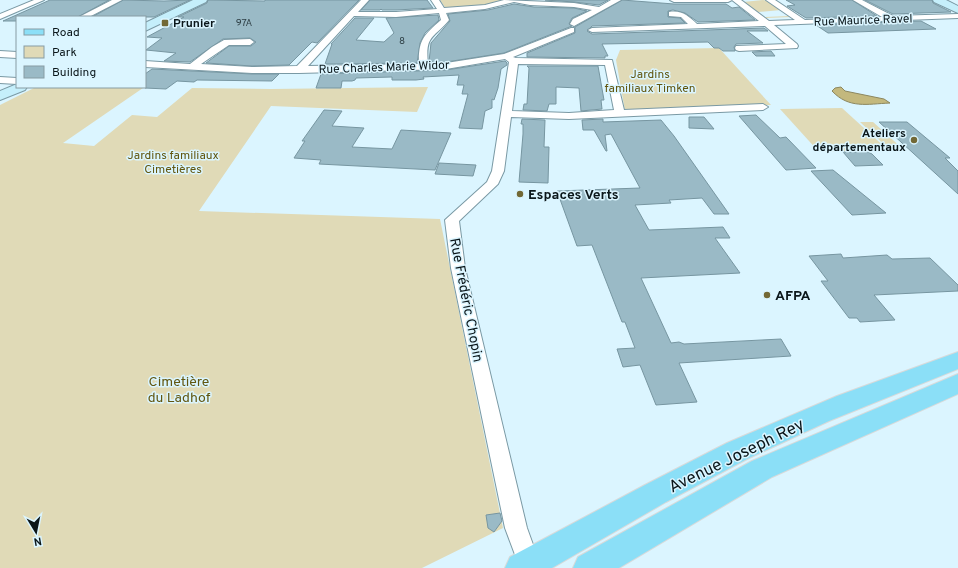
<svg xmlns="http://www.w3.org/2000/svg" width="958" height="568" viewBox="0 0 958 568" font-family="Overpass,sans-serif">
<rect width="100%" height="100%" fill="#dbf5ff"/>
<g fill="#e0dab7" fill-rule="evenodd">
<path d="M440,0H505L487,6L446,9Z"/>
<path d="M763,0L769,1L791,17L766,18L743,2ZM781,10L789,16L765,17L758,12Z"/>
<path d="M719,48L771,105L625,111L616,60L620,50Z"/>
<path d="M36,87L143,88L63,143L94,146L132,115L157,117L192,88L271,89L428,87L417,112L271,106L199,211L440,219L503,528L422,568H0V105Z"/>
<path d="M842,108L888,150L819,152L780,109Z"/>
<path d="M860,122H873L904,150L891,151Z"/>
</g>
<path fill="#c3b87d" stroke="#8c875f" d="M841,87L845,91L884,99L890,103C867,104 849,109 832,91L835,88Z"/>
<g fill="#9abac6" stroke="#7796a1">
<path d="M50,0H109L78,17H17V21H3Z"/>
<path d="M123,0L164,1L190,0L154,17H92Z"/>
<path d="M208,0L265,1V0H359L317,43L312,42L289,65L252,66L206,63L229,46H251L256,42L250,38L223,39L190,62L164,61L176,53L146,50L162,38L147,37L184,17H178L207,3Z"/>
<path d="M370,0H427L433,8L396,10H382L381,9L380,10H361Z"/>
<path d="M545,0H608L599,5L574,2Z"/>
<path d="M622,0L674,4H726L732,8L739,7L755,20L698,22L685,13L673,10L668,11V17L680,18L685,23L592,26L587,31L592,34L764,28L768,31H747L763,43L736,44L734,47L735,51H723L719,48H714L708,42L602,44L608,56H605V58L527,57V53L575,33V27Z"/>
<path d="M786,0H852L877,16L806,18L787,6L795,5Z"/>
<path d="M865,0H932L933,3L951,12L893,14Z"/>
<path d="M514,4L534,7L574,8L587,11L572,18L569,24L572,26L504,53L446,62H429L431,43L450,21L448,14L488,10Z"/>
<path d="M438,15L439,20L425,33L420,43L417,63L325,64L332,44H331L355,18H374L356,40L384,42L394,33L386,18Z"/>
<path d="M921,21L936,29L828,33L816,25Z"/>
<path d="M771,51L775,56H756L752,52Z"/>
<path d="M505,61L507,63V65L501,69L498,88L494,100L492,99V108L485,111L482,129L459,128L468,94H462L464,85H457L459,75L423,77L424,79L416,80H392V77L356,78L355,80L352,81H342L341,88H316L321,74L446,70Z"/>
<path d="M527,66H598L604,100H601L602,109L581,111L579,88L556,87V104H549L547,111L523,110L524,104H527L529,68Z"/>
<path d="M152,69L252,74H279L272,81L197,80L194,82L177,81L166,89L145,88V74Z"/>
<path d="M324,110L342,111L332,126L364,128L352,147L392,149L401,130L451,133L435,170L319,164L321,160L294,158L305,141H302Z"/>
<path d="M756,115L780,138L786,137L816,168L786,170L739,116Z"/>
<path d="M689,117H704L714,129L689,128Z"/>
<path d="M522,119L545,120L544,147H549L548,183L519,182L523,134V124H521Z"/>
<path d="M603,119V122L661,120L674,136L729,214H714L702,198L669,200L671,203L635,205L649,230L723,227L730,238H715L740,273L641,278L671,343L679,342L684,344L781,339L791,356L679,363L697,402L656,405L640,365L623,367L617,349L635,348L625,322H622L592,245L577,246L557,191L640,188L611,134L605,135L607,151H606L594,130H583L582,120Z"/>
<path d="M879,122H907L950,158H945L958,171V194Z"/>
<path d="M843,152H868L872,154L883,165L855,166Z"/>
<path d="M439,163L476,165L473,176L435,174Z"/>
<path d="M833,170L886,213L852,215L811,171Z"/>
<path d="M841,254L843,258L887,255L892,259L930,258L958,285V291L874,295L895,320L860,322L857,318H849L821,281H828L809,256Z"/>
<path d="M500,513L502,521L494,532L488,528L486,515Z"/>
</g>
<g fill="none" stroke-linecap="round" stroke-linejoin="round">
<g stroke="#7a99a4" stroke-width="2">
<g id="minor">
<path d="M34,0H44L0,19V14Z"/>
<path d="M112,0H122L89,17H79Z"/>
<path d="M361,0H369L358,12H396L437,9L431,0H439L444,8L485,5L504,0L574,3L599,7L611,0H621L574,26L570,24L573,19L592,10L574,7L530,5L514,2L485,9L446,13L449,20C433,39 425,35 428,64L446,63L504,54L571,28H574V32L513,57L516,58L612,60L624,110L763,104L768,107L763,110L569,119L511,117L504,171L498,184L459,221L465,268L527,528L540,564L538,568H520L505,528L451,268L445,220L487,182L492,171L509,62L505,59L446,69L299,73H252L145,67V61L190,64L212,47L224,40L250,39L254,42L250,45H229L201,64L252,67L297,66ZM439,13L441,20C424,35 418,40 419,64L308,66L354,16L396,17ZM518,64L605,65L614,110L569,113L512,111Z"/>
<path d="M670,0H732L728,2H674Z"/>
<path d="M732,0H741L769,21L795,20L766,0H775L805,20L882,17L853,0H862L893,16L958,14V18L774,25L797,44L798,46L797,48L739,51L736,50L735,48L736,46L786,44L765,26L592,32L588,30L592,28L688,24L681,17L669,16V12C682,10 688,16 697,24L759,21Z"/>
<path d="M0,51L17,52V58L0,57Z"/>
<path d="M0,77L17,78V84L0,83Z"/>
</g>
</g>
<g stroke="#7a99a4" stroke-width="2">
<g id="secondary">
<path d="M193,0H207L206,2L145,31V23Z"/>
<path d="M933,0H946L958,6V13L934,2Z"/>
<path d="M17,84V87H27L25,90L0,100V91Z"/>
</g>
</g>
<g stroke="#d8dada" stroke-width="2">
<g id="primary">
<path d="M958,352V369L829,421L747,459L666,502L552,568H505L510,557L645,485L727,443L837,396Z"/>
<path d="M958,374V394L772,477L619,568H573L578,557L752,461Z"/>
</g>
</g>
<use href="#minor" fill="#fff" fill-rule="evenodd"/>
<use href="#secondary" fill="#c5effb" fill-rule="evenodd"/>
<use href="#primary" fill="#8bdff7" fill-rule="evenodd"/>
</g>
<g fill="#726835" stroke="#dbf5ff" stroke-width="1.5">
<rect x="161" y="19" width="8" height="8" rx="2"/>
<circle cx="914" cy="140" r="4"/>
<circle cx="520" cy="194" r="4"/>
<circle cx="767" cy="295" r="4"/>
</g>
<g text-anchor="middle" stroke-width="3" stroke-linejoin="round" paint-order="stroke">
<g font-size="10" fill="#2e3f45">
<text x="244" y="26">97A</text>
<text x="402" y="44">8</text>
</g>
<g font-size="12" fill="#0a161a" stroke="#dbf5ff">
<text transform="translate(863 20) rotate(-2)" y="4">Rue Maurice Ravel</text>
<text transform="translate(384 67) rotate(-2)" y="4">Rue Charles Marie Widor</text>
</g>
<g font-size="12" font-weight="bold" fill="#0a161a" stroke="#dbf5ff" text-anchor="start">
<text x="173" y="27">Prunier</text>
<text x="906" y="137" text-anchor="end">Ateliers<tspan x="906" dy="14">départementaux</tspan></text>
</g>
<g font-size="12" fill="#62560f" stroke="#dbf5ff">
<text x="650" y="78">Jardins<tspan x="650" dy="14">familiaux Timken</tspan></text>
<text x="173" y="159">Jardins familiaux<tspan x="173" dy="14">Cimetières</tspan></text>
</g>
<g font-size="14" font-weight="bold" fill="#0a161a" stroke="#dbf5ff" text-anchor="start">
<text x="528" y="199">Espaces Verts</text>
<text x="775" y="300">AFPA</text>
</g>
<g font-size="14" fill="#0a161a" stroke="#dbf5ff">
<text transform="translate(467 300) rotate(79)" y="5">Rue Frédéric Chopin</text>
</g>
<g font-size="14" fill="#62560f" stroke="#dbf5ff">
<text x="179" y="386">Cimetière<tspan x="179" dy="16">du Ladhof</tspan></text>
</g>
<g font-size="17" fill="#0a161a" stroke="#dbf5ff">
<text transform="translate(736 455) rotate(-26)" y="6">Avenue Joseph Rey</text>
</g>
</g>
<rect x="16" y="16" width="130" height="72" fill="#dbf5ff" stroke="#879ca3"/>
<rect x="24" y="29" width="20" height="6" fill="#8bdff7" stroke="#879ca3"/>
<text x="52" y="36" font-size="12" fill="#0a161a">Road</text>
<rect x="24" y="46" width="20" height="12" fill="#e0dab7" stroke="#879ca3"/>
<text x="52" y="56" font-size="12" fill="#0a161a">Park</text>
<rect x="24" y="66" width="20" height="12" fill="#9abac6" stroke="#879ca3"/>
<text x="52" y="76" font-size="12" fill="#0a161a">Building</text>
<g transform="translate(36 532) rotate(170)" stroke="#dbf5ff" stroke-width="3" paint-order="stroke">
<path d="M0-3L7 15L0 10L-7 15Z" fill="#0a161a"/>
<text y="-6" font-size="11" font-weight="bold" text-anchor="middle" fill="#0a161a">N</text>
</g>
</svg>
